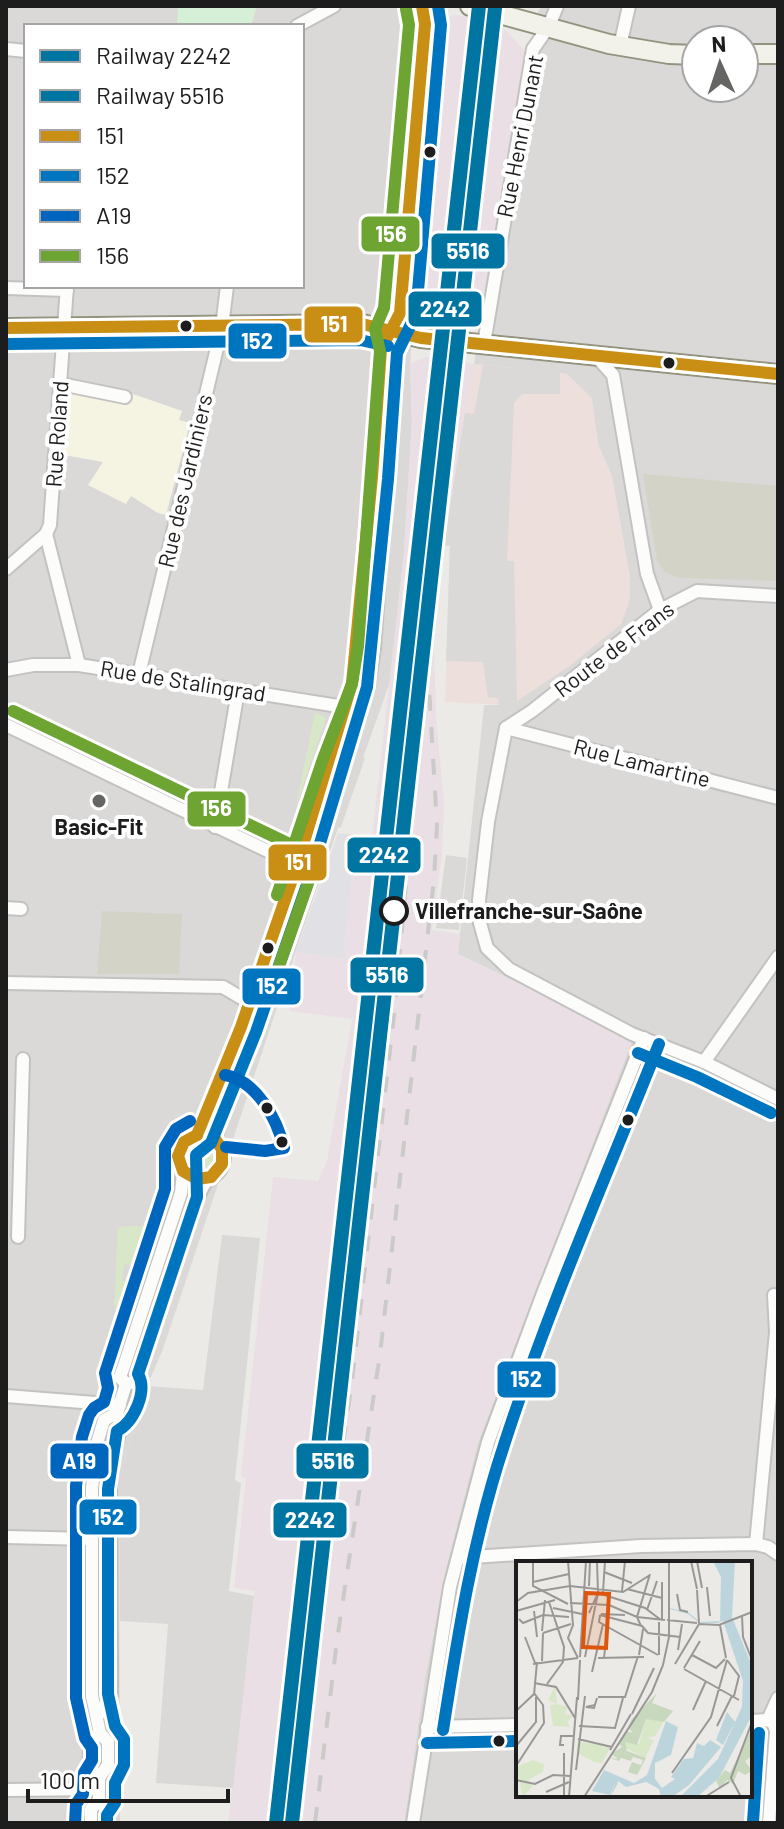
<svg xmlns="http://www.w3.org/2000/svg" width="784" height="1829" viewBox="0 0 784 1829" font-family="Barlow,sans-serif">
<rect width="100%" height="100%" fill="#eceae6"/>
<g fill="#dbd9d7" fill-rule="evenodd">
<path d="M6,6H435L436,26L410,364L412,422L404,551L391,679L322,873L163,1349L147,1386L119,1478L120,1823H6ZM26,26H302V286H26Z"/>
<path d="M542,6H778V1823H404L425,1677L446,1568L478,1442L633,1038L458,954L484,705H505L629,603L630,578L612,477L598,444L591,398L567,374L474,364L526,73L538,12ZM696,40H744V88H696ZM518,1563H750V1795H518Z"/>
</g>
<path fill="#eddfdc" d="M474,364L567,374L592,398L598,444L612,477L630,579L629,603L621,624L571,665L517,701L505,705L445,702L450,546L444,545Z"/>
<g fill="#e9dfe4">
<path d="M453,15L497,20L529,56L485,305L459,318L439,317L416,295L436,25Z"/>
<path d="M426,357L454,358L474,364L444,545L434,649L436,718L444,802L442,854L432,930L460,934L458,954L633,1038L478,1442L446,1568L425,1677L404,1823H228L255,1591L234,1588L246,1479L241,1477L273,1177L318,1181L327,1161L352,1019L290,1011L296,952L343,957L356,835L372,837L404,551L412,422L410,364Z"/>
</g>
<path fill="#f5f4e2" d="M68,391L125,401L130,393L182,411L179,420L190,423L166,515L158,513L131,496L126,504L88,485L103,462L64,455Z"/>
<g fill="#dad9d7">
<path d="M483,365L560,373V394H522L514,403L507,561H514L517,701L505,705H499L498,698L488,697L483,662L446,661L450,546L444,545L465,413L474,414Z"/>
<path d="M249,704L315,712L288,837L270,839L228,819Z"/>
<path d="M353,753L365,758L341,827L326,831Z"/>
<path d="M446,855L467,858L459,930L436,928Z"/>
<path d="M195,1103L188,1123L178,1130L167,1148L165,1159L170,1179L154,1225L70,1226L72,1104Z"/>
<path d="M222,1235L260,1238L235,1480L241,1483L229,1591L254,1596L233,1788L156,1783L168,1624L120,1621L119,1478L147,1386L203,1390Z"/>
</g>
<g fill="#d4d3c8">
<path d="M643,474L778,486V581L679,578L665,572L657,561Z"/>
<path d="M102,911L182,914L179,974H97Z"/>
</g>
<g fill="#d8e7c7">
<path d="M315,712L326,718L295,810Z"/>
<circle cx="201" cy="1157" r="13"/>
<path d="M154,1225L140,1269L124,1264L122,1280L135,1284L128,1304L114,1307L118,1227Z"/>
</g>
<path fill="#d5f0d6" d="M178,6H257L251,26H177Z"/>
<path fill="#e1e0e4" d="M338,833L356,835L343,958L296,952Z"/>
<g fill="none" stroke-linecap="round" stroke-linejoin="round">
<g stroke="#c3c2c0" stroke-width="16">
<g id="street">
<path d="M297,26L334,6"/>
<path d="M620,46L629,6"/>
<path d="M6,49L26,51"/>
<path d="M6,288L67,290"/>
<path d="M484,344L533,49L549,26L557,6"/>
<path d="M594,354L613,375L647,574L660,610"/>
<path d="M61,384L125,397"/>
<path d="M46,534L79,665"/>
<path d="M6,569L46,534L50,525L67,286"/>
<path d="M6,670L33,665H79L351,708"/>
<path d="M139,674L222,327L227,286"/>
<path d="M6,725L303,868"/>
<path d="M506,728L488,822L479,900L480,923L487,948L509,969L632,1034L704,1062L778,1099"/>
<path d="M506,728L532,711L660,610L697,591L778,596"/>
<path d="M506,728L778,798"/>
<path d="M329,767L352,683L372,477L381,349L400,313L425,24L422,6"/>
<path d="M215,827L238,691"/>
<path d="M6,908L21,909"/>
<path d="M6,983L223,987L250,1003"/>
<path d="M704,1062L778,957"/>
<circle cx="201" cy="1157" r="23"/>
<path d="M197,1135L253,993"/>
<path d="M215,1139L338,764L368,688L374,648L396,350L385,311L386,293L408,25L416,6"/>
<path d="M18,1237L23,1059"/>
<path d="M126,1384L135,1382L197,1198L207,1179"/>
<path d="M6,1396L120,1405"/>
<path d="M6,1537L91,1539"/>
<path d="M756,1544L776,1332L774,1295"/>
<path d="M458,1558L641,1546L756,1544L768,1547L778,1554"/>
<path d="M97,1717L111,1695L110,1486L111,1464L121,1425L117,1413"/>
<path d="M768,1720L774,1724L776,1731L769,1823"/>
<path d="M768,1720L778,1698"/>
<path d="M750,1721L768,1720"/>
<path d="M427,1727L518,1725"/>
<path d="M99,1778L90,1768C90,1753 87,1742 100,1733"/>
<path d="M6,1790L99,1789"/>
<path d="M99,1800L106,1809V1823"/>
<path d="M91,1823V1809L99,1800V1778L108,1765V1742L100,1733L92,1696V1488L98,1440L104,1420L117,1413L126,1384L120,1377L124,1366L181,1193L183,1171"/>
<path d="M413,1823L450,1587L488,1442L542,1296L644,1038"/>
</g>
</g>
<g stroke="#929480" stroke-width="22">
<g id="secondary">
<path d="M470,6L609,44L669,54L696,55"/>
<path d="M744,54H778"/>
<path d="M6,328L362,324L421,338L778,374"/>
</g>
</g>
<use href="#street" stroke="#fcfcfb" stroke-width="12"/>
<use href="#secondary" stroke="#f2f2ea" stroke-width="18"/>
<g stroke="#cacac9" stroke-width="4" stroke-dasharray="16 16" stroke-linecap="butt">
<path d="M297,1823L316,1636L352,1381L394,1015L409,851L421,670L433,557"/>
<path d="M315,1823L337,1640L380,1354L434,879L437,826L429,688"/>
</g>
<g stroke="#fff" stroke-width="18">
<g id="bus-1">
<path d="M6,328L362,324L421,338L778,374"/>
<path d="M197,1135L241,1027L297,865L352,683L372,477L381,349L400,313L425,24L422,6"/>
<path d="M197,1135L184,1142L178,1156L183,1171L197,1179L211,1177L222,1164V1149L215,1139"/>
</g>
</g>
<g stroke="#fff" stroke-width="18">
<g id="bus-2">
<path d="M6,344L360,340L388,346"/>
<path d="M638,1053L697,1077L771,1113"/>
<path d="M443,1730C458,1634 473,1538 504,1445C548,1309 606,1177 659,1044"/>
<path d="M427,1743L518,1741"/>
<path d="M753,1822L759,1733"/>
<path d="M107,1823V1815L115,1803V1783L124,1765V1739L115,1726L108,1694V1489L117,1431C134,1422 148,1391 138,1374L197,1197L196,1155L211,1143L256,1032L312,870L367,687L388,479L397,353L416,314L441,25L438,6"/>
</g>
</g>
<g stroke="#fff" stroke-width="18">
<g id="bus-3">
<path d="M225,1075C257,1081 277,1119 284,1148L265,1151L226,1147"/>
<path d="M75,1823L76,1804L83,1794L84,1773L92,1760V1748L85,1738L76,1698V1486L82,1437L89,1415L94,1408L104,1402L108,1388L105,1373L165,1189V1147L176,1129L190,1121"/>
</g>
</g>
<g stroke="#fff" stroke-width="18">
<g id="bus-4">
<path d="M13,711L308,853L313,861V869L278,969"/>
<path d="M277,895L323,759L352,684L358,646L380,351L375,329L384,308L409,25L406,9"/>
</g>
</g>
<use href="#bus-1" stroke="#c98f15" stroke-width="12"/>
<use href="#bus-2" stroke="#0075bf" stroke-width="12"/>
<use href="#bus-3" stroke="#0065bd" stroke-width="12"/>
<use href="#bus-4" stroke="#6da432" stroke-width="12"/>
<g stroke="#fff" stroke-width="20">
<path id="rail-1" d="M276,1823L479,6"/>
</g>
<g stroke="#fff" stroke-width="20">
<path id="rail-2" d="M292,1823L495,8"/>
</g>
<use href="#rail-1" stroke="#0075a1" stroke-width="14"/>
<use href="#rail-2" stroke="#0075a1" stroke-width="14"/>
</g>
<g fill="#1d1d1d" stroke="#fff" stroke-width="3">
<circle cx="430" cy="152" r="7"/>
<circle cx="186" cy="326" r="7"/>
<circle cx="669" cy="363" r="7"/>
<circle cx="268" cy="948" r="7"/>
<circle cx="267" cy="1108" r="7"/>
<circle cx="628" cy="1120" r="7"/>
<circle cx="282" cy="1142" r="7"/>
<circle cx="499" cy="1741" r="7"/>
</g>
<circle fill="#656563" stroke="#fff" stroke-width="3" cx="99" cy="801" r="8"/>
<circle fill="#fff" stroke="#1d1d1d" stroke-width="4" cx="394" cy="911" r="13"/>
<g text-anchor="middle" stroke-width="8" stroke-linejoin="round" paint-order="stroke">
<g font-size="22" fill="#1d1d1d" stroke="#fff">
<text transform="translate(520 136) rotate(-79)" y="8">Rue Henri Dunant</text>
<text transform="translate(57 434) rotate(-86)" y="8">Rue Roland</text>
<text transform="translate(185 481) rotate(-77)" y="8">Rue des Jardiniers</text>
<text transform="translate(614 649) rotate(-37)" y="8">Route de Frans</text>
<text transform="translate(183 681) rotate(9)" y="8">Rue de Stalingrad</text>
<text transform="translate(642 763) rotate(14)" y="8">Rue Lamartine</text>
</g>
<g font-size="22" font-weight="bold" fill="#1d1d1d" stroke="#fff">
<text x="99" y="835">Basic-Fit</text>
</g>
<g font-size="22" font-weight="bold" fill="#1d1d1d" stroke="#fff" text-anchor="start">
<text x="415" y="919">Villefranche-sur-Saône</text>
</g>
</g>
<g transform="translate(516 1561)">
<rect width="236" height="236" fill="#eceae6"/>
<path d="M39,125L41,143L52,146L49,153L57,155L51,161L54,166L37,165L34,144L41,143L32,139ZM130,157L147,161L139,175L131,177L138,179L129,197L108,186L109,180L123,183ZM61,181L86,183L87,189L89,184L94,187L86,202L78,201L61,192ZM17,199L28,203L27,211L12,219L17,225L7,236L0,206Z" fill="#d8e7c7"/>
<path d="M141,132L136,142L157,150L148,161L130,158L121,184L109,181L111,190L130,197L121,214L112,211L116,201L125,204L127,199L117,196L115,200L105,197L103,200L93,197L102,198L95,193L106,186L102,182L110,170L117,172L112,166L116,158ZM236,167V195L229,200L236,210L229,214L222,210L217,223L211,219L204,228L200,220L209,209L214,212Z" fill="#c7d8bd"/>
<path d="M197,0H219L216,56L236,105V154L203,217L181,236H164L202,198L226,146L227,120L207,60L201,62H185L181,60L172,53L154,48V47L173,52L184,61L204,60L205,16ZM211,151L219,161L207,184L200,179ZM150,160L162,166L155,194L139,202V218L146,227L159,218L155,216L168,198L177,197L181,182L188,185L194,179L205,186L173,224L156,236H145L143,228L130,221L110,226L102,220L101,224L94,236L100,220L94,234L76,230L88,209L118,222L131,214Z" fill="#bcd5dc"/>
<path fill="none" stroke="#999896" stroke-width="2" d="M17,0V25L52,43M52,0L57,64L52,77L62,97M175,0L181,28M181,0L186,27M88,11L116,22M17,21L53,13M73,25L74,0M191,26L194,55M111,28L146,37M181,29L183,62M106,30L109,0M87,31L89,0M161,33L164,49L172,51M0,41L12,32L54,25L107,31L134,14M54,42L93,44L121,56L149,59M37,47L66,53M131,49L141,20M0,50L39,39M18,50L21,76M73,52L82,32L129,47L145,59M85,53L109,54M84,54L126,65L132,72L164,76M84,54L83,61L142,94M226,55L227,76L236,99M3,58L7,62L27,54L53,56M146,58V21M151,59L181,62M204,64L210,97M125,65L121,56L134,13M26,70L29,39M27,72L55,63M9,76L19,102M162,89L166,63M123,94L127,68M143,94V61M176,94L200,107L209,98M64,96L70,0M69,96L82,32L81,0M82,97L128,96M88,97L91,71M211,99L223,115L218,135M26,100L27,72M17,103L62,97M159,103L183,63L203,64L236,51M168,107L184,80M168,108L223,139M76,111L87,63M18,122L40,126L59,157M31,123L47,101L48,86L33,41M18,134L21,101M82,136H109L122,95M62,139L64,99M79,144L70,146L78,147L81,137M177,149L190,120M0,150L18,133M116,153L138,107M63,165L99,167L107,137M201,165L216,135M62,178L96,186M48,184H44L45,175H58M0,185L20,161V136M94,189L115,153M0,205L28,162L27,144L18,132M60,209L69,135M156,212L195,156L211,99M0,219L19,223L37,214L54,215M30,231L53,221M48,236V192M53,236L61,136M68,236L136,131L147,104L153,76V0M189,236L213,221M225,236L215,217L236,161"/>
<path fill="#de560d" fill-opacity="0.15" stroke="#de560d" stroke-width="4" d="M70,32L93,33L90,87L67,86Z"/>
<rect width="236" height="236" fill="none" stroke="#1d1d1d" stroke-width="4"/>
</g>
<g stroke="#fff" stroke-width="3">
<rect x="360" y="215" width="61" height="38" rx="8" fill="#6da432"/>
<rect x="430" y="232" width="76" height="38" rx="8" fill="#0075a1"/>
<rect x="407" y="290" width="76" height="38" rx="8" fill="#0075a1"/>
<rect x="303" y="305" width="61" height="39" rx="8" fill="#c98f15"/>
<rect x="227" y="322" width="61" height="38" rx="8" fill="#0075bf"/>
<rect x="186" y="790" width="61" height="38" rx="8" fill="#6da432"/>
<rect x="346" y="836" width="76" height="38" rx="8" fill="#0075a1"/>
<rect x="267" y="843" width="61" height="39" rx="8" fill="#c98f15"/>
<rect x="349" y="956" width="76" height="38" rx="8" fill="#0075a1"/>
<rect x="241" y="967" width="61" height="39" rx="8" fill="#0075bf"/>
<rect x="496" y="1360" width="61" height="39" rx="8" fill="#0075bf"/>
<rect x="295" y="1442" width="75" height="38" rx="8" fill="#0075a1"/>
<rect x="49" y="1442" width="61" height="38" rx="8" fill="#0065bd"/>
<rect x="78" y="1498" width="60" height="38" rx="8" fill="#0075bf"/>
<rect x="272" y="1501" width="76" height="38" rx="8" fill="#0075a1"/>
</g>
<g font-size="22" text-anchor="middle" font-weight="bold" fill="#fff">
<text x="391" y="242">156</text>
<text x="468" y="259">5516</text>
<text x="445" y="317">2242</text>
<text x="334" y="332">151</text>
<text x="257" y="349">152</text>
<text x="216" y="816">156</text>
<text x="384" y="863">2242</text>
<text x="298" y="870">151</text>
<text x="387" y="983">5516</text>
<text x="272" y="994">152</text>
<text x="526" y="1387">152</text>
<text x="333" y="1469">5516</text>
<text x="79" y="1469">A19</text>
<text x="108" y="1525">152</text>
<text x="310" y="1528">2242</text>
</g>
<rect width="784" height="1829" fill="none" stroke="#1d1d1d" stroke-width="16"/>
<rect x="24" y="24" width="280" height="264" fill="#ffffff" stroke="#a5a5a5" stroke-width="2"/>
<rect x="40" y="50" width="40" height="12" fill="#0075a1" stroke="#a5a5a5" stroke-width="2"/>
<text x="96" y="64" font-size="24" fill="#1d1d1d">Railway 2242</text>
<rect x="40" y="90" width="40" height="12" fill="#0075a1" stroke="#a5a5a5" stroke-width="2"/>
<text x="96" y="104" font-size="24" fill="#1d1d1d">Railway 5516</text>
<rect x="40" y="130" width="40" height="12" fill="#c98f15" stroke="#a5a5a5" stroke-width="2"/>
<text x="96" y="144" font-size="24" fill="#1d1d1d">151</text>
<rect x="40" y="170" width="40" height="12" fill="#0075bf" stroke="#a5a5a5" stroke-width="2"/>
<text x="96" y="184" font-size="24" fill="#1d1d1d">152</text>
<rect x="40" y="210" width="40" height="12" fill="#0065bd" stroke="#a5a5a5" stroke-width="2"/>
<text x="96" y="224" font-size="24" fill="#1d1d1d">A19</text>
<rect x="40" y="250" width="40" height="12" fill="#6da432" stroke="#a5a5a5" stroke-width="2"/>
<text x="96" y="264" font-size="24" fill="#1d1d1d">156</text>
<g transform="translate(720 64) rotate(357)"><circle r="38" fill="#ffffff" stroke="#a5a5a5" stroke-width="2"/>
<path d="M0-6L14 30L0 20L-14 30Z" fill="#656563"/>
<text y="-12" font-size="22" font-weight="bold" text-anchor="middle" fill="#1d1d1d">N</text>
</g>
<path d="M28 1789v12h200v-12" fill="none" stroke="#1d1d1d" stroke-width="4"/>
<text x="40" y="1789" font-size="24" fill="#1d1d1d" stroke="#ffffff" stroke-width="6" paint-order="stroke">100 m</text>
</svg>
